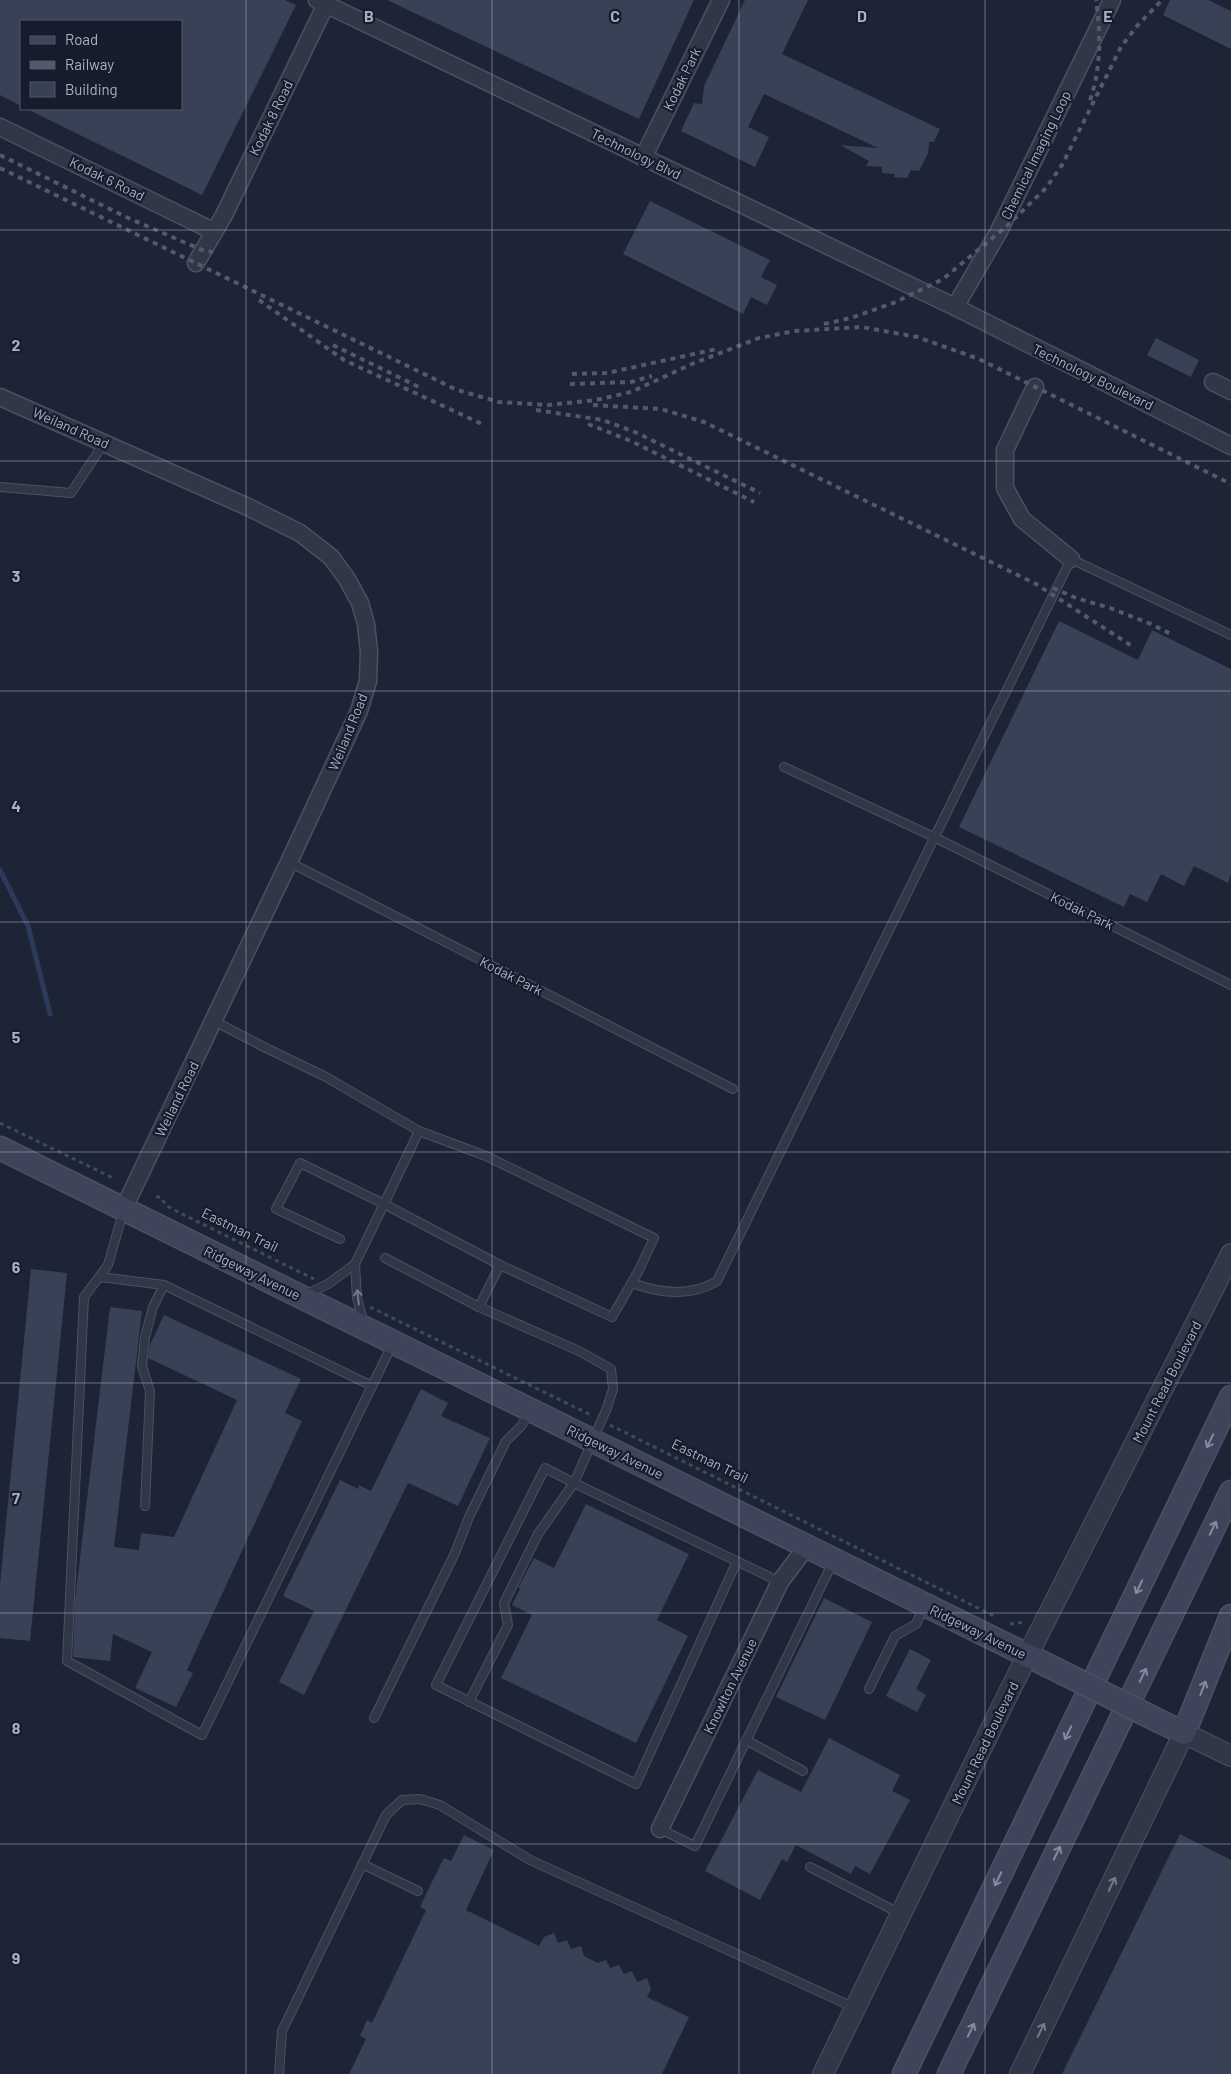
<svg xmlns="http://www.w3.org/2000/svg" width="1231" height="2074" viewBox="0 0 1231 2074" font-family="Barlow,sans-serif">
<rect width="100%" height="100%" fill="#1d2436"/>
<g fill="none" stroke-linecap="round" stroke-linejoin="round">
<path stroke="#2d3a5c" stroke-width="5" d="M0,870L28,926L50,1014"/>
</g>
<g fill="#394157">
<path d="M0,0H285L296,5L202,195L27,109H181V21H21V106L0,95Z"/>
<path d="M387,0H694L639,119Z"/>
<path d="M745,0H808L782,54L940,129L934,142H929L928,153L919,171L911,170L907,178L894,177L895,174L882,173V167L866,166L869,161L840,145L878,148L764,94L748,127L769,137L755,167L681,131L694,103L702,104L704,86Z"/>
<path d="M1170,0H1208L1231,11V49L1163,15Z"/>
<path d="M650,201L770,260L761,277L777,285L767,305L751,297L743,314L623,254Z"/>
<path d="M1156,338L1199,360L1191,377L1147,355Z"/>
<path d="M1059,621L1138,660L1152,630L1231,669V875L1228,883L1194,866L1184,886L1161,874L1147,902L1130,894L1124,907L959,827Z"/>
<path d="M31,1269L67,1273L30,1641L0,1638V1584Z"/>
<path d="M110,1307L142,1311L114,1547L139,1550L141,1533L174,1537L237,1400L148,1358L150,1345L164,1315L301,1379L285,1413L302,1421L187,1670L193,1673L176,1707L135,1688L152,1652L113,1634L110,1661L73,1657L75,1600Z"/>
<path d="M421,1389L448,1403L441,1416L490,1438L458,1506L408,1483L304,1695L279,1682L314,1611L283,1596L340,1480L358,1489L359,1485L371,1491Z"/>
<path d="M586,1504L689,1554L657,1620L688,1636L636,1743L501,1678L532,1615L512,1605L520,1589L518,1588L534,1558L554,1568Z"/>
<path d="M824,1598L872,1622L825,1720L776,1697Z"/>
<path d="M910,1649L931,1660L916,1689L926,1695L917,1712L886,1696Z"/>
<path d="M829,1738L900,1775L892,1791L910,1800L870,1874L855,1866L851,1874L796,1845L787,1862L782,1859L760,1900L705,1871L758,1770L801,1792Z"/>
<path d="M1180,1834L1231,1860V2074H1062Z"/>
<path d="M464,1835L494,1850L466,1910L539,1946L544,1937L554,1933L558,1943L567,1940L571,1949L581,1946L584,1956L598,1963L606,1960L610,1968L619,1965L624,1974L632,1971L637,1982L647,1978L651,1989L647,1997L689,2017L662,2074H349L366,2039L360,2036L367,2020L372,2023L426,1910L420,1907L427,1892L444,1858L451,1861Z"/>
</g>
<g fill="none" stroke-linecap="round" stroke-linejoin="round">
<g stroke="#4b5162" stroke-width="10">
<g id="service">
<path d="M0,487L71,493L104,443"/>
<path d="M784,767L934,837L1231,985"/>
<path d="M289,862L733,1089"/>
<path d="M214,1021L266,1048L326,1077L419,1131L384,1204L300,1163L276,1209L340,1239"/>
<path d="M419,1131L486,1156L654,1238L639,1270L612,1317L500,1265"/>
<path d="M123,1212L108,1265L84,1297L67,1661L202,1735L392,1345"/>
<path d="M385,1258L479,1307"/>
<path d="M355,1264L357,1298L363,1321"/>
<path d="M100,1277L164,1285L372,1386"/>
<path d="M632,1283C659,1293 691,1297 717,1281L1071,559L1231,635"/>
<path d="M306,1294L328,1284L355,1264L384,1204L500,1265L479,1307L579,1351L611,1369L613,1389L607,1408L574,1483L780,1582"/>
<path d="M145,1506L150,1391L142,1366L145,1337L153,1307L164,1285"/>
<path d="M869,1689L895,1636L916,1624L924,1607"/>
<path d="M469,1702L508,1625L504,1603L538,1534L574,1483L545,1468L436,1685L636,1784L737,1561"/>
<path d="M374,1718L455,1553L469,1517L506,1441L522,1425L529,1412"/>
<path d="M746,1740L803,1771"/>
<path d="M660,1829L695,1846L833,1562"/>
<path d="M362,1864L418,1891"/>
<path d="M810,1867L899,1913"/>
<path d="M279,2074L282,2031L386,1815L402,1800L420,1799L440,1805L530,1860L853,2007"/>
</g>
</g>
<g stroke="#4b5162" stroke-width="19">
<g id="minor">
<path d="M317,0L955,307L1231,446"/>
<path d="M0,127L213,231"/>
<path d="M643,158L721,0"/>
<path d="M196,263L224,215L328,0"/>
<path d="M955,307L998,233L1112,0"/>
<path d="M1213,382L1231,391"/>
<path d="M1035,387L1005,450V488L1022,519L1071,559"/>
<path d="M0,397L248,507L300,533L331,557L347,579L360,603L366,624L369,652L368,681L359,711L289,862L123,1210"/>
<path d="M660,1829L780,1582L807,1546"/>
</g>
</g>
<g stroke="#4b5162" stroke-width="22">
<g id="tertiary">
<path d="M823,2074L1007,1696L1231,1254"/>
<path d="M1020,2074L1184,1733L1231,1756"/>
</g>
</g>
<g stroke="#4b5162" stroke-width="25">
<g id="secondary">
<path d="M0,1148L1061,1672"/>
<path d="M1161,1722L1184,1733L1231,1616"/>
<path d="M904,2074L1231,1397"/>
<path d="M949,2074L1231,1492"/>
</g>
</g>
<g stroke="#3c4e55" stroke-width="3" stroke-dasharray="4 4" stroke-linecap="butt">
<path d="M0,1123L113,1178"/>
<path d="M156,1197H160L167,1206L182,1214L314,1279"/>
<path d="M370,1307L591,1415"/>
<path d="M610,1425L996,1617"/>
<path d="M1010,1624L1026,1622"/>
</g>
<use href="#service" stroke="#303747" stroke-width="8"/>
<use href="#minor" stroke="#303747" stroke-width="16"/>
<use href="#tertiary" stroke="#303747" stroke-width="20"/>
<use href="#secondary" stroke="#3e455a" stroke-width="22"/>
<g stroke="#525a6e" stroke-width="4" stroke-dasharray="5 5" stroke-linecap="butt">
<path d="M1090,100C1101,69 1101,33 1096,0"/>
<path d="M0,155L126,217L202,250L213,252"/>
<path d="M0,168L457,390L499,402L548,405L596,400L631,392L692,364L759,338L795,331L862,327L917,337L979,359L1231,484"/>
<path d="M259,300L344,360L482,424"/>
<path d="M824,324L851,318L896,302L943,279L1007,226L1046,188L1062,165L1121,47L1137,26L1162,0"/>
<path d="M333,345L423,389"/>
<path d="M572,374L607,373L717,349"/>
<path d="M570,384L631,382L652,376"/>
<path d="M593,405L661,409L704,422L1036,584L1135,648"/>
<path d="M536,410L603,420L635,432L760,493"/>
<path d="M588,424L631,441L754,502"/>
<path d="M1053,588L1076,598L1110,608L1151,624L1171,634"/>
</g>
<g stroke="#4b5162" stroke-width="25" stroke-linecap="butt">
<path id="secondary-bridge" d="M1061,1672L1161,1722"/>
</g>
<use href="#secondary-bridge" stroke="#3e455a" stroke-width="22"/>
</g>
<defs><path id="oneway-shaft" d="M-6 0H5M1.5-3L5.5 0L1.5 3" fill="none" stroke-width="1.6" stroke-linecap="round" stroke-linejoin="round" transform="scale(1.25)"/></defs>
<g stroke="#737a8c">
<use href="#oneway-shaft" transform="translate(358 1297) rotate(-96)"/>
<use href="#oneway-shaft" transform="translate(1112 1884) rotate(-64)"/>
<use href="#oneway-shaft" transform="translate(1041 2030) rotate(-64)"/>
</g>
<g stroke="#848b9f">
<use href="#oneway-shaft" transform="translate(1210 1441) rotate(116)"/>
<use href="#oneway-shaft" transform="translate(1213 1528) rotate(-64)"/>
<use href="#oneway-shaft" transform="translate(1139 1587) rotate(116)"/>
<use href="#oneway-shaft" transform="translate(1143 1675) rotate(-64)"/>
<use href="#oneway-shaft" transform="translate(1203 1688) rotate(-69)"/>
<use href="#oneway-shaft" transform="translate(1068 1733) rotate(116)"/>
<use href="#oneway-shaft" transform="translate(1057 1853) rotate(-64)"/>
<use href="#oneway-shaft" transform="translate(998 1879) rotate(116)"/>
<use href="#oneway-shaft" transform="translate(971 2030) rotate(-64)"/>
</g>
<path fill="none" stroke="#aab0c4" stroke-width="1" stroke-opacity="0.55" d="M246,0V2074M492,0V2074M739,0V2074M985,0V2074M0,230H1231M0,461H1231M0,691H1231M0,922H1231M0,1152H1231M0,1383H1231M0,1613H1231M0,1844H1231"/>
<g text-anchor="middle" stroke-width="4.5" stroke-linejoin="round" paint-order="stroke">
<g font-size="14" fill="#aab0c4" stroke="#161c2b">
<text transform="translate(682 79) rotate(-64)" y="5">Kodak Park</text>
<text transform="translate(271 118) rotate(-64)" y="5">Kodak 8 Road</text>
<text transform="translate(636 154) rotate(26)" y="5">Technology Blvd</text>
<text transform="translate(1036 155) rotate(-64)" y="5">Chemical Imaging Loop</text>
<text transform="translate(107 179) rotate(26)" y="5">Kodak 6 Road</text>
<text transform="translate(1093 377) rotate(26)" y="5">Technology Boulevard</text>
<text transform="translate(71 428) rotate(24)" y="5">Weiland Road</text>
<text transform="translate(348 732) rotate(-68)" y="5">Weiland Road</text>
<text transform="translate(1082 911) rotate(26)" y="5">Kodak Park</text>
<text transform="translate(511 976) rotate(27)" y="5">Kodak Park</text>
<text transform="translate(177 1099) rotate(-64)" y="5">Weiland Road</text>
<text transform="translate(240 1230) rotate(26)" y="5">Eastman Trail</text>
<text transform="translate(252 1273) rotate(26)" y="5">Ridgeway Avenue</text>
<text transform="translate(1167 1382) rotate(-63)" y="5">Mount Read Boulevard</text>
<text transform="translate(615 1452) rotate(26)" y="5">Ridgeway Avenue</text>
<text transform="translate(710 1461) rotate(26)" y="5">Eastman Trail</text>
<text transform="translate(978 1632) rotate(26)" y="5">Ridgeway Avenue</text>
<text transform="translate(730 1686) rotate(-64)" y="5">Knowlton Avenue</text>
<text transform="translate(985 1743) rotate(-64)" y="5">Mount Read Boulevard</text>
</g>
</g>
<g font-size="16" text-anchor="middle" font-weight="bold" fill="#aab0c4" stroke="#161c2b" stroke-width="4.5" stroke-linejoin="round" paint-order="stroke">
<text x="369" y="22">B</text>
<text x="615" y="22">C</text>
<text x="862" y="22">D</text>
<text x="1108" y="22">E</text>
<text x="16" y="351">2</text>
<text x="16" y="582">3</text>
<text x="16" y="812">4</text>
<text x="16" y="1043">5</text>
<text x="16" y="1273">6</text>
<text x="16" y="1504">7</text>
<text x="16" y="1734">8</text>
<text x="16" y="1964">9</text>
</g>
<rect x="20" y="20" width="162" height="90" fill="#161c2b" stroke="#515768"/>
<rect x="30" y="36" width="25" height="8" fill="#3e455a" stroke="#515768"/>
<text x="65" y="45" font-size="15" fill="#aab0c4">Road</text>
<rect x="30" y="61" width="25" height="8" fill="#525a6e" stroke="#515768"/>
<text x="65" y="70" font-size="15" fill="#aab0c4">Railway</text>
<rect x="30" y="82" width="25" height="15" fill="#394157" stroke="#515768"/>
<text x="65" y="95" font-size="15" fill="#aab0c4">Building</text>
</svg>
